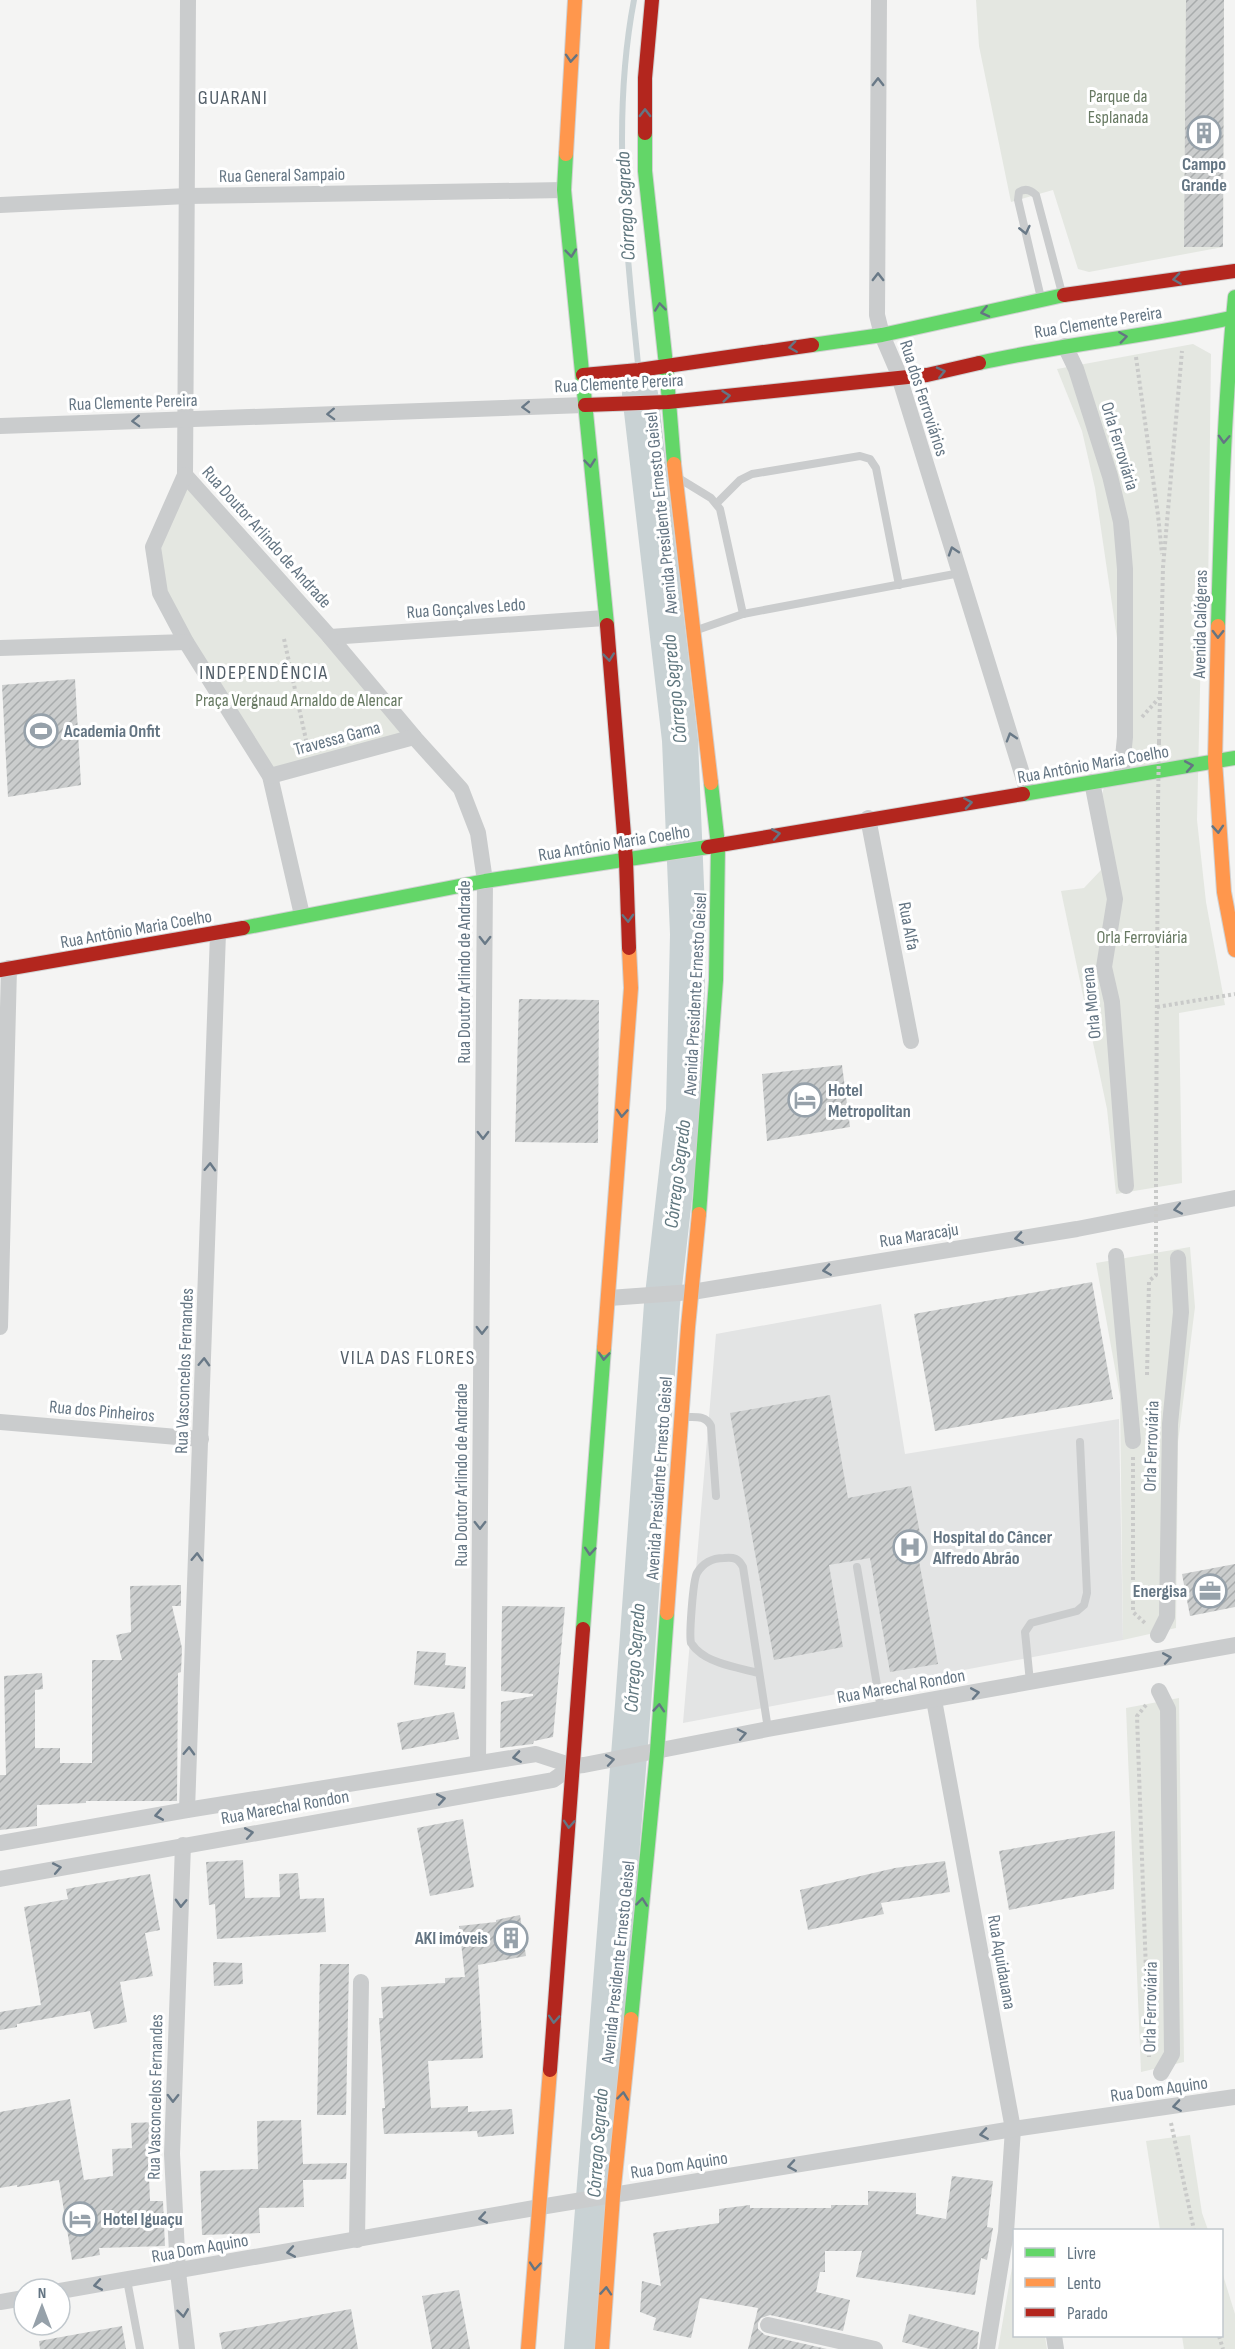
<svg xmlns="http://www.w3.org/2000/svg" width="1235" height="2349" viewBox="0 0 1235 2349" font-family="'Sofia Sans Condensed',sans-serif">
<defs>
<pattern id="building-hatch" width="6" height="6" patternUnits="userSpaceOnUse" patternTransform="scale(1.5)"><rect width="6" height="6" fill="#cbcdcd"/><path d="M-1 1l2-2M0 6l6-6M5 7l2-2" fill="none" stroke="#a8abac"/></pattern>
</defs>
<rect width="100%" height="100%" fill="#f4f4f3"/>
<path fill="#e3e4e4" d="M881,1304L905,1454L1119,1419L1123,1640L683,1723L716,1334Z"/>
<g fill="#e4e7e1">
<path d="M976,0H1224L1223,247L1089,272L1078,269L1053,190L1011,202L979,46Z"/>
<path d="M1193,344L1211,354L1208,598L1202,603L1197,820L1206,902L1225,1005L1179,1013L1182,1183L1116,1194L1107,1109L1061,891L1084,888L1102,869L1094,819L1120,738L1117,638L1095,488L1082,431L1057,369Z"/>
<path d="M185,475L414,737L270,776L160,593L153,547Z"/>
<path d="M1190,1247L1195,1307L1178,1442L1176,1628L1123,1640L1120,1396L1096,1263Z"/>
<path d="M1179,1698L1184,2062L1141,2072L1126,1708Z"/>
<path d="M1190,2135L1202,2213L1208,2230H1160L1146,2141Z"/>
<path d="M1014,2256V2336H1045L1047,2349H998Z"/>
<path d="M1222,2272L1235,2314V2349H1184L1182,2336H1222Z"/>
</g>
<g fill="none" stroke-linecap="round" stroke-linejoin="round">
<g stroke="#c9d2d4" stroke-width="6">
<path d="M634,0C611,120 626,243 638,364"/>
<path d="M639,374L640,394"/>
</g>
<path stroke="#c9d2d4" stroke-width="36" d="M582,2349L633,1705L662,1304L684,1110L688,934L680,740L640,394"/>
</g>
<g fill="url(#building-hatch)">
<path d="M1186,0H1224L1223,247H1184Z"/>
<path d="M75,679L81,785L8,797L2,685Z"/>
<path d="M519,999L599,1000L598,1143L515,1142Z"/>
<path d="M842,1065L850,1127L767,1141L762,1074Z"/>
<path d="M1092,1282L1113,1399L935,1431L914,1314Z"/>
<path d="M830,1395L848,1498L911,1486L923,1549L917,1550L938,1664L890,1672L870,1558L829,1565L843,1647L774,1660L730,1413Z"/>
<path d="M1235,1564V1607L1190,1616L1182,1574Z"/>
<path d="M181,1585V1606H172L182,1648L181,1672L178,1673L177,1801H86V1803L37,1805V1826L0,1830V1775H6L4,1676L42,1673L43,1689L35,1690V1748H60V1763H92V1660H122L116,1635L131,1632L130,1586Z"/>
<path d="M502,1606L565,1607L553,1737L534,1741L533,1744L500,1748L501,1702L533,1696V1694L501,1691Z"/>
<path d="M417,1651L446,1653L445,1665L466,1667L465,1689L414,1685Z"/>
<path d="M454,1712L459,1739L402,1750L397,1723Z"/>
<path d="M463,1819L474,1887L430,1896L417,1828Z"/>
<path d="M1115,1831L1114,1889L1009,1910L999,1851Z"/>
<path d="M243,1860L245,1898L280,1897L279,1874L298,1873L300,1899L324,1898L326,1932L217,1939L215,1904L209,1905L206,1862Z"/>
<path d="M945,1861L950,1892L881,1903L884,1914L808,1930L800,1890L895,1868Z"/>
<path d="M150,1874L160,1930L145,1933L153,1976L120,1982L127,2022L94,2029L90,2011L17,2024V2027L0,2030V2012L41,2005L24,1907L68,1899L66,1889Z"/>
<path d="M520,1915L526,1956L478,1965L483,2058L428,2061L431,2108L468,2106V2112L512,2109L514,2134L478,2137L477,2131L384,2134L382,2108H385L379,2018H383L381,1987L445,1983V1978L465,1977L459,1926L496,1922V1920Z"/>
<path d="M213,1962L242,1963L243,1984L214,1986Z"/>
<path d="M320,1964H349L346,2115H317Z"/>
<path d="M70,2099L84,2180L113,2176L112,2149L132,2148L131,2123L157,2122L158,2147L148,2148L150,2201H163L165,2246L99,2248L100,2255L72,2260L59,2180L17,2187V2185L0,2188V2112Z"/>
<path d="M301,2120L303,2164L347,2163L346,2179L303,2180L304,2207L259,2208L260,2233L202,2235L200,2171L258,2169L257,2121Z"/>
<path d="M952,2176L993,2181L987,2227L993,2228L987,2260L981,2258L975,2295L856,2277L862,2251H825V2272H820L816,2292L850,2300L843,2331L770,2315L761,2318L758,2323V2329L765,2335L827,2349H748L758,2308L700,2298L691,2338L653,2330L656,2318L640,2312L642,2281L661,2286L653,2233L719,2223V2209L750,2205V2208H831V2205H868V2191L916,2193V2214L946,2219Z"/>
<path d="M459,2290L470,2349H432L422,2296Z"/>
<path d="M351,2309L358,2349H222L219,2333Z"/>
<path d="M909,2314L979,2332L977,2349H930L902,2342Z"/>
<path d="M122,2326L126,2349H40L39,2341Z"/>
</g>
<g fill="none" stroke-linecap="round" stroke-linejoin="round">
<g stroke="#d0d1d2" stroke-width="16">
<g id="fast">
<path d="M645,133V171L666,365L674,464"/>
<path d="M566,154L564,190L607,625"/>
<path d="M812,345L882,335L1064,295"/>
<path d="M979,363C1064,344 1150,336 1235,317"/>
<path d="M1218,626C1221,516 1224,407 1235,297"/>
<path d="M1023,794L1235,758"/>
<path d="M243,928L485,881L708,847"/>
<path d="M699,1214L716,980L718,845L711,783"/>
<path d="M583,1629L604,1348"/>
<path d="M631,2019L657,1752L667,1613"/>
</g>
</g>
<g stroke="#d0d1d2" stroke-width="16">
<g id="slow">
<path d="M566,154L575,0"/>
<path d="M674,464L711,783"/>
<path d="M1218,626L1215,761L1224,892L1235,950"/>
<path d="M604,1348L631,988L629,948"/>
<path d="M667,1613L688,1327L699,1214"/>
<path d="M528,2349L550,2070"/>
<path d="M602,2349L613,2196L631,2019"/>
</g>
</g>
<g stroke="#d0d1d2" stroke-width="16">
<g id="jam">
<path d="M645,133V78L652,0"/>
<path d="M1064,295L1235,271"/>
<path d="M583,375L639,370L812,345"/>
<path d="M585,405L668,402L927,375L979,363"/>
<path d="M607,625L626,860L629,948"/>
<path d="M708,847L1023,794"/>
<path d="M0,970L243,928"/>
<path d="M550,2070L583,1629"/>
</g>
</g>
<g stroke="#c9cac9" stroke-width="4" stroke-dasharray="3 3" stroke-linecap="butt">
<path d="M1136,357L1158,515L1162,554"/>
<path d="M284,639L308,749"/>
<path d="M1142,717L1159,698"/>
<path d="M1159,742L1163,567L1182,351"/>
<path d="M1157,1007L1235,994"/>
<path d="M1156,1164L1158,805"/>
<path d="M1147,1375L1149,1281L1156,1275V1265"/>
<path d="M1133,1457V1612L1146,1624"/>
<path d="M1146,1705L1137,1716L1149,2057"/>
<path d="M1171,2123L1194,2230"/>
<path d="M1219,2336L1223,2349"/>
</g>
<g stroke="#cacccd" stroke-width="8">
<path d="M1041,298L1018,200L1019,192C1025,188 1031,190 1036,195L1062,293"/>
<path d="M680,479L711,498L720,509L743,614"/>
<path d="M717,503L740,480L752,474L860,456L870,459L876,468L899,585"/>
<path d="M697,630L743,614L960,573"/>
<path d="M685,1417C695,1417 706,1415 711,1426L716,1496"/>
<path d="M857,1567L881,1709"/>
<path d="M758,1673C740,1668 711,1664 697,1650C696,1650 692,1644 691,1643C689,1635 693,1580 697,1573C703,1563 713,1558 724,1558C734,1557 738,1558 743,1567L768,1729"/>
<path d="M1030,1682L1025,1632L1031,1623L1077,1611L1084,1605L1087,1593L1080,1442"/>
<path d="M127,2280L140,2349"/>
</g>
<g stroke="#cacccd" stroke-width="16">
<path d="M188,0L185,475L330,637L414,737L461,789L478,833L485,881L478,1763"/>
<path d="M879,0L877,315L882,335L897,370L1028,793"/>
<path d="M0,205L187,196L564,190"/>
<path d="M1065,346L1076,369L1110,476L1121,522L1125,569V737L1121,777"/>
<path d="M0,426L585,405"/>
<path d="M185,475L153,547L160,593L186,642L270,776L302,915"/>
<path d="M330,637L605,618"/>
<path d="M0,648L186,642"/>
<path d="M270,776L414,737"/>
<path d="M1092,782L1115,899L1104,967L1112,1002L1126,1186"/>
<path d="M868,818L911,1041"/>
<path d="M1116,1256L1133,1441"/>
<path d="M609,1298L692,1292L1077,1229L1235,1198"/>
<path d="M0,1327L9,968"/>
<path d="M0,1422L201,1439"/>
<path d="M1158,1635L1167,1617L1170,1424L1181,1312L1178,1258"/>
<path d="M1159,1691L1168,1709L1172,2054L1161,2073"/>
<path d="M934,1700L1013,2129L1006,2232L987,2349"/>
<path d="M187,1810L218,933"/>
<path d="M0,1843L187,1810L536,1754L573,1766L584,1765L768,1729L1235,1645"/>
<path d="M183,1845L172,2154L178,2272L187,2349"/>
<path d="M0,1879L553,1780L573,1766"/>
<path d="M357,2240L361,1982"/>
<path d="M60,2291L540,2207L1013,2129L1235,2097"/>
<path d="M0,2302L24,2298"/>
<path d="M768,2325L875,2349"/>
<path d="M1054,2336L1056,2349"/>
</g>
<use href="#fast" stroke="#63d668" stroke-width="14"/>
<use href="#slow" stroke="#ff974d" stroke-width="14"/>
<use href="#jam" stroke="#b3261e" stroke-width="14"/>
<g stroke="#c9cac9" stroke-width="4" stroke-dasharray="3 3" stroke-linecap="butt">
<path d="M1158,805L1159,742"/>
<path d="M1156,1265V1164"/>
</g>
</g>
<defs><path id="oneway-chevron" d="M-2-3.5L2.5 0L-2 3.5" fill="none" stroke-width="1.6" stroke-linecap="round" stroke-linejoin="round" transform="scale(1.5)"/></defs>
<g stroke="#647583">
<use href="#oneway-chevron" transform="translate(571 58) rotate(94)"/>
<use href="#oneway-chevron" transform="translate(645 113) rotate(-90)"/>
<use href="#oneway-chevron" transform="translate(571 253) rotate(84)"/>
<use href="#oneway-chevron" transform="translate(1177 279) rotate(172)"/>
<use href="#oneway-chevron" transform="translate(660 307) rotate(-96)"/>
<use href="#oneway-chevron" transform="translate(985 312) rotate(167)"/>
<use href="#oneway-chevron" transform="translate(1123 337) rotate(-8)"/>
<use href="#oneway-chevron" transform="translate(793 347) rotate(172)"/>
<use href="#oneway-chevron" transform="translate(941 372) rotate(-13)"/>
<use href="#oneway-chevron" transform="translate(726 396) rotate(-6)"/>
<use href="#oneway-chevron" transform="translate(1224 439) rotate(93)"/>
<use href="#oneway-chevron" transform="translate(590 463) rotate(84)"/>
<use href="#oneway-chevron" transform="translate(1218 634) rotate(91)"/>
<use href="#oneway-chevron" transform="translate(609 657) rotate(84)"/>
<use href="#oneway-chevron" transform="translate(1189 766) rotate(-10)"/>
<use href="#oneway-chevron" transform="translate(968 803) rotate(-9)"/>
<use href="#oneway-chevron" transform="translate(1218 829) rotate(86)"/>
<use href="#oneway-chevron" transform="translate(776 834) rotate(-10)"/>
<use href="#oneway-chevron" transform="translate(628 918) rotate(88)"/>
<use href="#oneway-chevron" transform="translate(622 1113) rotate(94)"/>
<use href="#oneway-chevron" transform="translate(604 1356) rotate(94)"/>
<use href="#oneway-chevron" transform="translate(590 1551) rotate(94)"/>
<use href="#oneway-chevron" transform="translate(659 1708) rotate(-86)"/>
<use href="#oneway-chevron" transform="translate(569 1824) rotate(94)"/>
<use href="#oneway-chevron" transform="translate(642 1902) rotate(-84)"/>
<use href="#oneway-chevron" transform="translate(554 2019) rotate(94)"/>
<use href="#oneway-chevron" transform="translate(623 2096) rotate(-84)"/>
<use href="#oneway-chevron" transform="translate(535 2266) rotate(95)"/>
<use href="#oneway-chevron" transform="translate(606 2291) rotate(-86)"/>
</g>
<g stroke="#697987">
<use href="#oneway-chevron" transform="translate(878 82) rotate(-90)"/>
<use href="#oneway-chevron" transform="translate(1025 230) rotate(77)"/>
<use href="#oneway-chevron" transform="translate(878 277) rotate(-90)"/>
<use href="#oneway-chevron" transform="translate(526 407) rotate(178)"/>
<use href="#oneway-chevron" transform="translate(331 414) rotate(178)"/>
<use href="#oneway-chevron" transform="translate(136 421) rotate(178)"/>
<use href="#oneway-chevron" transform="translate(953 551) rotate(-108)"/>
<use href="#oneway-chevron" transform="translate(1011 737) rotate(-107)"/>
<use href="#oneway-chevron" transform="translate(485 940) rotate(90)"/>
<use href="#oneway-chevron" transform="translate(483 1135) rotate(90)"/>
<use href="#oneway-chevron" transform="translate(210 1167) rotate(-88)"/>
<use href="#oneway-chevron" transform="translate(1178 1209) rotate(169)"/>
<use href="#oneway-chevron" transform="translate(1019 1238) rotate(171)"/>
<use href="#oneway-chevron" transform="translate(827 1270) rotate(171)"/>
<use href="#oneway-chevron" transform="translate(482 1330) rotate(90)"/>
<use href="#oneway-chevron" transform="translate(204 1362) rotate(-88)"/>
<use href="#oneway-chevron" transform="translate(480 1525) rotate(90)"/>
<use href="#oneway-chevron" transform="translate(197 1557) rotate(-88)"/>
<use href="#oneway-chevron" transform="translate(1167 1658) rotate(-10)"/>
<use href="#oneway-chevron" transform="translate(975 1693) rotate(-10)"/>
<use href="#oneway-chevron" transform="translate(742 1734) rotate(-12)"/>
<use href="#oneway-chevron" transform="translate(189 1751) rotate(-88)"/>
<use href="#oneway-chevron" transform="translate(517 1757) rotate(171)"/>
<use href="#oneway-chevron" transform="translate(610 1760) rotate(-10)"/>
<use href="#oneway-chevron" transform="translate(441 1799) rotate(-10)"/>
<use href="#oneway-chevron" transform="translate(159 1815) rotate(170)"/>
<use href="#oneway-chevron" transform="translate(249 1833) rotate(-10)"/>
<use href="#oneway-chevron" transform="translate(57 1868) rotate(-11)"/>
<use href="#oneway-chevron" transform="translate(181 1903) rotate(92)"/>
<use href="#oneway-chevron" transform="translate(173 2098) rotate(91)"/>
<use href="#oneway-chevron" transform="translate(1177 2106) rotate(171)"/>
<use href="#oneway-chevron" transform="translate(984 2134) rotate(171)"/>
<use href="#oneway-chevron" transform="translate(792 2166) rotate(171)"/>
<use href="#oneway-chevron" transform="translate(483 2218) rotate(170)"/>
<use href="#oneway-chevron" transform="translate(291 2252) rotate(170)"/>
<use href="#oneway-chevron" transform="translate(98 2285) rotate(170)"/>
<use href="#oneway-chevron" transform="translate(183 2313) rotate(83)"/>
</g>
<defs>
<g id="building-ring" transform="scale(1.725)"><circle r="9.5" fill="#fff" stroke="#96a1aa" stroke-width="1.5"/><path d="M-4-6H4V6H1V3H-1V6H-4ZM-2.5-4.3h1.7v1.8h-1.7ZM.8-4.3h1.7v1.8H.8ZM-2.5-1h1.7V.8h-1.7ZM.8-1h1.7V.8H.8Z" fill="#96a1aa"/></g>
<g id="stadium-ring" transform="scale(1.725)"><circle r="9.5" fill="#fff" stroke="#96a1aa" stroke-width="1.5"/><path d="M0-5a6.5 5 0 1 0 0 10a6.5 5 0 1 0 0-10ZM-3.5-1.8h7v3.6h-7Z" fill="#96a1aa"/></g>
<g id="hotel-ring" transform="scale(1.725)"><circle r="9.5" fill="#fff" stroke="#96a1aa" stroke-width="1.5"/><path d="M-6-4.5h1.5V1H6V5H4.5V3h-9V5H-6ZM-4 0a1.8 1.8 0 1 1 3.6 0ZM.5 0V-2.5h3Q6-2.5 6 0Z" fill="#96a1aa"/></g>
<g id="hospital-ring" transform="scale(1.725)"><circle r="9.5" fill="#fff" stroke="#96a1aa" stroke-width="1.5"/><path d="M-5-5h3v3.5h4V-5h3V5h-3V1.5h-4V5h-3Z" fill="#96a1aa"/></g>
<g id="office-ring" transform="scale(1.725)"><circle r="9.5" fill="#fff" stroke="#96a1aa" stroke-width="1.5"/><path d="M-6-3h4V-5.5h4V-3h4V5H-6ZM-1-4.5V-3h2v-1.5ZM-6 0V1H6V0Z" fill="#96a1aa"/></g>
</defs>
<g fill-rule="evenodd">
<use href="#building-ring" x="1204" y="133"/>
<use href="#stadium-ring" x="41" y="731"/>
<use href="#hotel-ring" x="805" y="1100"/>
<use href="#hospital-ring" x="910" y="1547"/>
<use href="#office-ring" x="1210" y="1591"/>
<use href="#building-ring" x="511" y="1938"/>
<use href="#hotel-ring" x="80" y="2219"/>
</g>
<g text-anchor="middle" stroke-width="6" stroke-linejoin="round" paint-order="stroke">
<g font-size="18" fill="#687a63" stroke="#fff">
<text x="1118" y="102">Parque da<tspan x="1118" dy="21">Esplanada</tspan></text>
<text x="299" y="706">Praça Vergnaud Arnaldo de Alencar</text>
<text x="1142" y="943">Orla Ferroviária</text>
</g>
<g font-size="18" font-weight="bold" fill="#647583" stroke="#fff" text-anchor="start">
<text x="1204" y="170" text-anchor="middle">Campo<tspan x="1204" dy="21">Grande</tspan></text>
<text x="64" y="737">Academia Onfit</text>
<text x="828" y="1096">Hotel<tspan x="828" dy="21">Metropolitan</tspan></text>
<text x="933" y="1543">Hospital do Câncer<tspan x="933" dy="21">Alfredo Abrão</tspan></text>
<text x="1187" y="1597" text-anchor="end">Energisa</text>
<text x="488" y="1944" text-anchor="end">AKI imóveis</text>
<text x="103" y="2225">Hotel Iguaçu</text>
</g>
<g font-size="18" fill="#647583" stroke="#fff">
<text transform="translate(282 175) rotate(-1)" y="6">Rua General Sampaio</text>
<text transform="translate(1098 322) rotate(-9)" y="6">Rua Clemente Pereira</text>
<text transform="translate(619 383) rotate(-3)" y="6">Rua Clemente Pereira</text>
<text transform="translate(924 398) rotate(72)" y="6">Rua dos Ferroviários</text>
<text transform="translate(133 402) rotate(-2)" y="6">Rua Clemente Pereira</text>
<text transform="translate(1120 446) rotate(73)" y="6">Orla Ferroviária</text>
<text transform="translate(661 513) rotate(-96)" y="6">Avenida Presidente Ernesto Geisel</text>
<text transform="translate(267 537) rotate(48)" y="6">Rua Doutor Arlindo de Andrade</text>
<text transform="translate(466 608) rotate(-4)" y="6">Rua Gonçalves Ledo</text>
<text transform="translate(1200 624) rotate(-89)" y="6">Avenida Calógeras</text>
<text transform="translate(337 738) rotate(-15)" y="6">Travessa Gama</text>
<text transform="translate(1093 764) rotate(-10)" y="6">Rua Antônio Maria Coelho</text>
<text transform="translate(614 843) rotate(-9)" y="6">Rua Antônio Maria Coelho</text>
<text transform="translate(909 926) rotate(79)" y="6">Rua Alfa</text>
<text transform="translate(136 929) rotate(-10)" y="6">Rua Antônio Maria Coelho</text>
<text transform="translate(464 972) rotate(-90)" y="6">Rua Doutor Arlindo de Andrade</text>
<text transform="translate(695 994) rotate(-87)" y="6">Avenida Presidente Ernesto Geisel</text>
<text transform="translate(1091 1003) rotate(-96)" y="6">Orla Morena</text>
<text transform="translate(919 1235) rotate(-9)" y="6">Rua Maracaju</text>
<text transform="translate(184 1371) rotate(-88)" y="6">Rua Vasconcelos Fernandes</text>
<text transform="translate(102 1411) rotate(5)" y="6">Rua dos Pinheiros</text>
<text transform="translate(1151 1446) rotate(-88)" y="6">Orla Ferroviária</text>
<text transform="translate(461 1475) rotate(-90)" y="6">Rua Doutor Arlindo de Andrade</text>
<text transform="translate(659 1478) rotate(-86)" y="6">Avenida Presidente Ernesto Geisel</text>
<text transform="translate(901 1686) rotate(-10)" y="6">Rua Marechal Rondon</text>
<text transform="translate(285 1807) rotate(-10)" y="6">Rua Marechal Rondon</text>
<text transform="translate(618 1962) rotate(-84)" y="6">Avenida Presidente Ernesto Geisel</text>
<text transform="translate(1002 1962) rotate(80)" y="6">Rua Aquidauana</text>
<text transform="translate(1150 2007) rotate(-89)" y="6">Orla Ferroviária</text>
<text transform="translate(1159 2089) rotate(-8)" y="6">Rua Dom Aquino</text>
<text transform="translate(155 2097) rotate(-89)" y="6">Rua Vasconcelos Fernandes</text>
<text transform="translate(679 2165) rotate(-9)" y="6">Rua Dom Aquino</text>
<text transform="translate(200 2248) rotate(-10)" y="6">Rua Dom Aquino</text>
</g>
<g font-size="20" letter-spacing="1.5" fill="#525e68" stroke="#fff">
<text x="233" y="104">GUARANI</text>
<text x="264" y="679">INDEPENDÊNCIA</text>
<text x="408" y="1364">VILA DAS FLORES</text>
</g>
<g font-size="20" font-style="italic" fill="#60777f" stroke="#fff">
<text transform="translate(625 206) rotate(-93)" y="7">Córrego Segredo</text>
<text transform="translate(674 689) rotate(-96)" y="7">Córrego Segredo</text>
<text transform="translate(677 1174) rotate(-83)" y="7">Córrego Segredo</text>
<text transform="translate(634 1658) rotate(-86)" y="7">Córrego Segredo</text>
<text transform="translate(597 2143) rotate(-86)" y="7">Córrego Segredo</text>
</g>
</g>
<rect x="1013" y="2229" width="210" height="108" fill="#ffffff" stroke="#c1c8cd" stroke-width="1.5"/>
<rect x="1025" y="2248" width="30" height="9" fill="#63d668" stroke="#c1c8cd" stroke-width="1.5"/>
<text x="1067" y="2259" font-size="18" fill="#647583">Livre</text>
<rect x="1025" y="2278" width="30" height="9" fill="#ff974d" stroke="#c1c8cd" stroke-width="1.5"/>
<text x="1067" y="2289" font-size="18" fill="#647583">Lento</text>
<rect x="1025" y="2308" width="30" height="9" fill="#b3261e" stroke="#c1c8cd" stroke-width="1.5"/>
<text x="1067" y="2319" font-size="18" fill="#647583">Parado</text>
<g transform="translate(42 2307)"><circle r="28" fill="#ffffff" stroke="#c1c8cd" stroke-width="1.5"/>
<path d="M0-4.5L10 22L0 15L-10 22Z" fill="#96a1aa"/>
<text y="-9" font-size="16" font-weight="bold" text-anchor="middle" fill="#647583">N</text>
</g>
</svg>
